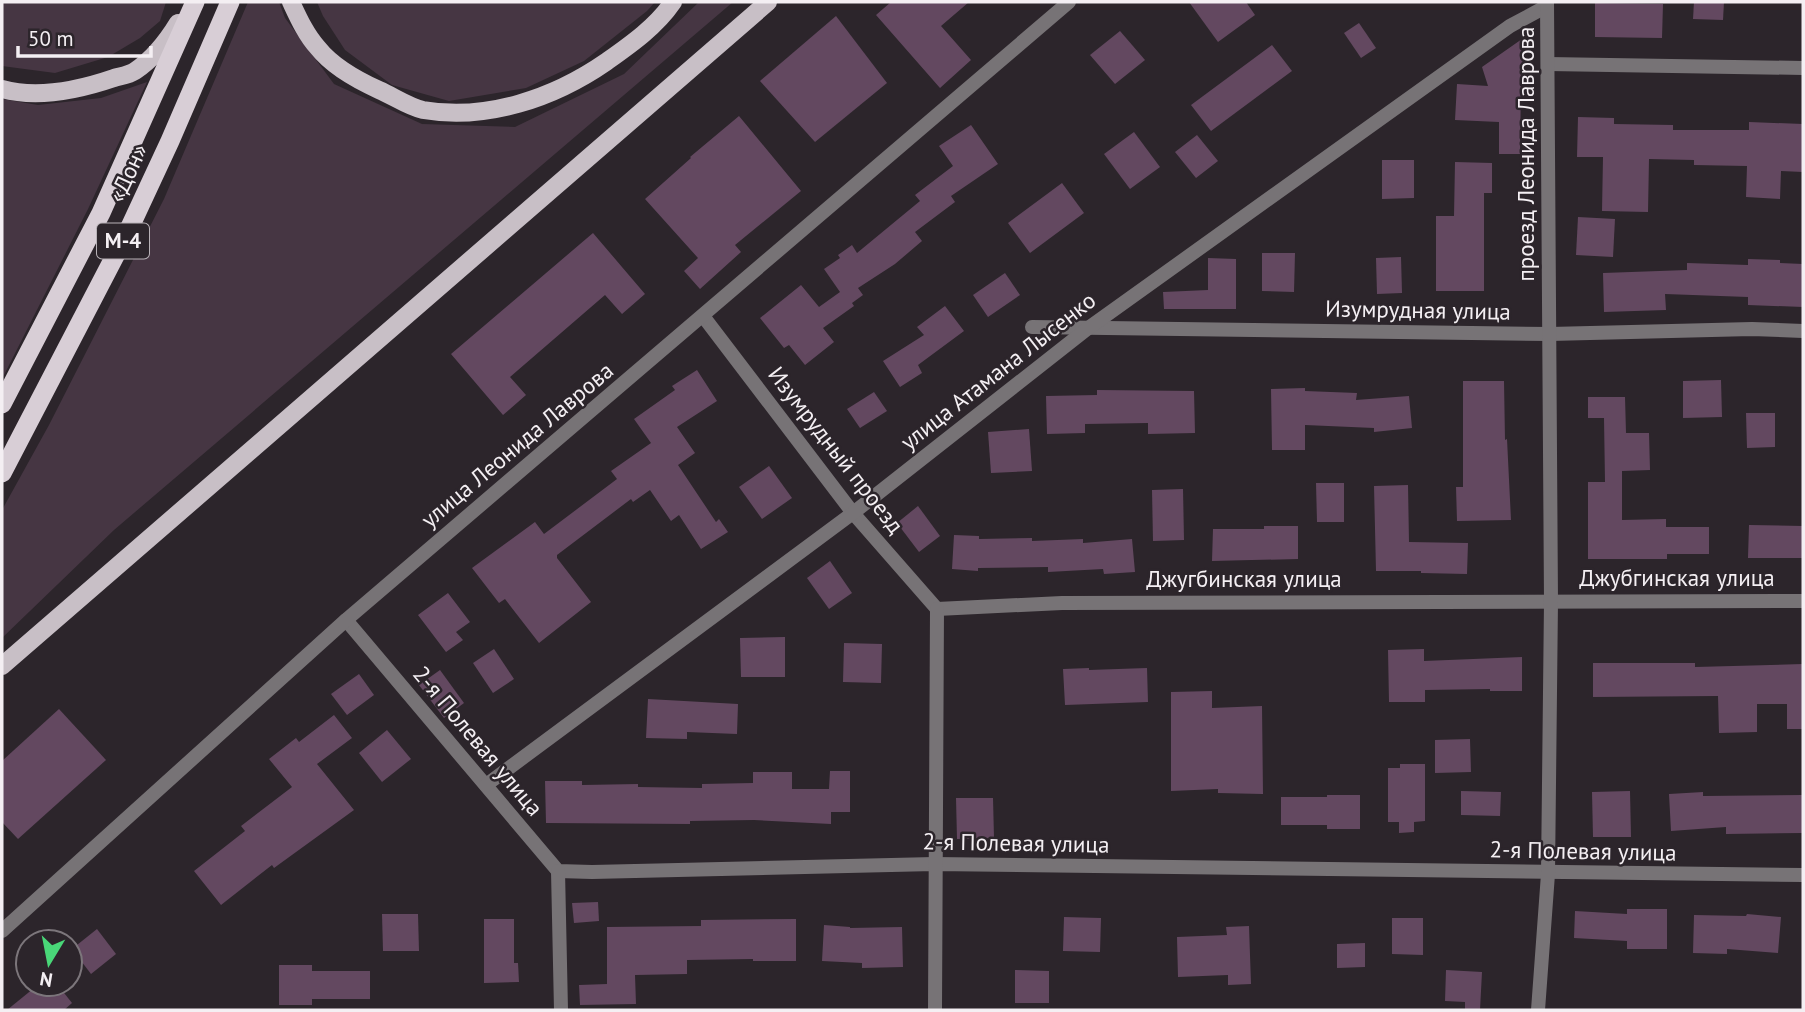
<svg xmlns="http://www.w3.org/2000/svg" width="1805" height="1012" viewBox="0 0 1805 1012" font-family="'PT Sans',sans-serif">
<rect width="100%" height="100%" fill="#2c252b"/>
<g fill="#463643">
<path d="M2,2H166L160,21L140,38L108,57L55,73L2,66Z"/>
<path d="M248,2H279L285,18L334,84L422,124L515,127L624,74L699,2H733L114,530L2,638V510L49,425L164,199Z"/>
<path d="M317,2H655L647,11L584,61L526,88L449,101L392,85L345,50L323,16Z"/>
<path d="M147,82L88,209L2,379V99L38,105L101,98Z"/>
</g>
<g fill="#634860">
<path d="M891,2H969L941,26L971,60L940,88L876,15Z"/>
<path d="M1189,2H1246L1255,15L1218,42Z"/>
<path d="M1694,2H1724L1723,20L1693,19Z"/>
<path d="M1595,3L1663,4L1662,38L1595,37Z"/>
<path d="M836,16L887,83L815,142L760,81Z"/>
<path d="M1359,23L1376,48L1361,58L1344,33Z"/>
<path d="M1120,31L1145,60L1115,84L1090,55Z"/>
<path d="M1522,39L1524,82H1521L1520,154H1499V122L1455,120L1457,84L1488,86L1482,67Z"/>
<path d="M1272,45L1292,71L1211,131L1191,105Z"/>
<path d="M739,116L801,191L735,245L741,252L700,289L684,271L698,258L645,199L691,158L690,157Z"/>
<path d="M1578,117L1614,118V124L1673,125V130H1749V122L1803,124V172L1781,171L1780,199L1746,197L1747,166L1694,165V160L1649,159L1648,212L1602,211L1603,157H1577Z"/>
<path d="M971,125L998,164L951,196L955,202L915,232L922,241L895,264L858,288L863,295L852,303L854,306L823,328L834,342L805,365L789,345L784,348L760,318L801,285L819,307L840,292L824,269L840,258L838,255L852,245L857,253L920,201L915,195L953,166L939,146Z"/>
<path d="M1134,132L1160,167L1130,189L1104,154Z"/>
<path d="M1197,135L1218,161L1196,178L1175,152Z"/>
<path d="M1382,160H1414V198L1382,199Z"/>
<path d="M1455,162L1492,163V193H1484V291H1436V216H1454Z"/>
<path d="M1062,183L1084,213L1030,253L1008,223Z"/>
<path d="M1578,217L1615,219L1613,257L1576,255Z"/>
<path d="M593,233L645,294L622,314L605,295L510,377L526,395L503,415L451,354Z"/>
<path d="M1262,253H1295L1294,292L1262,291Z"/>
<path d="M1401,257L1402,293L1377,294L1376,258Z"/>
<path d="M1208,258L1236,259V309H1164L1163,292L1208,290Z"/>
<path d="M1748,259L1780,260V263L1803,264V307L1748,305V297L1665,294L1666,310L1604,312L1603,273L1687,270V263L1748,265Z"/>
<path d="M1005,273L1020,295L988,317L973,295Z"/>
<path d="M945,306L964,331L918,365L922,373L900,387L883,361L924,335L917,327Z"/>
<path d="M697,370L717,401L677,427L695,453L678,465L716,522L719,519L728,532L701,549L679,515L671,521L650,490L633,502L631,499L557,555V558L591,602L539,643L505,599L499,603L472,568L535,522L544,534L617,479L611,471L651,443L634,419L675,390L672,386Z"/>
<path d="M1721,380L1722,417L1683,418V381Z"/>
<path d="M1463,381H1504L1505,440L1507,439L1511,520L1457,521L1456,487H1463Z"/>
<path d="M1305,388V391L1357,393L1356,400L1409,396L1412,428L1374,432V428L1305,425V450H1272L1271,389Z"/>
<path d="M1097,390L1194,391L1195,433L1148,434V423L1085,424V433L1047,434L1046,396L1097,395Z"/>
<path d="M874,392L887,411L860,428L847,409Z"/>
<path d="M1588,397H1625L1626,433H1649L1650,470L1622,471V520L1666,519V527H1709V554H1667V559H1588V482H1605L1604,418H1588Z"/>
<path d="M1746,413H1775V447L1747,448Z"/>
<path d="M1029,429L1032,471L991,473L988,432Z"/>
<path d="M769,466L792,498L762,519L739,487Z"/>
<path d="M1316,483H1344V522H1317Z"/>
<path d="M1408,485L1409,542L1468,543L1467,574L1421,573V571H1376L1374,486Z"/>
<path d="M1183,489L1184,540L1153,541L1152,490Z"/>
<path d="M918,506L940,536L919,552L897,523Z"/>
<path d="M1749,525L1803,526V558H1748Z"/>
<path d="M1264,526H1298V559L1212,561L1213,529H1264Z"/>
<path d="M954,535L979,536V539L1032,538V541L1083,539V543L1132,539L1135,572L1104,574L1103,569L1048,572V567L978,568V571L952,569Z"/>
<path d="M830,561L852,593L829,609L807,578Z"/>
<path d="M448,593L470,622L456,632L463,640L446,652L418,615Z"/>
<path d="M785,637V677H741L740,638Z"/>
<path d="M844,643L882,644L881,683L843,682Z"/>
<path d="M494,649L514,679L493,693L473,663Z"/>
<path d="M1424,649V661L1522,657V691H1490V689L1425,690V702H1389L1388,650Z"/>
<path d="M1593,663H1695V667L1803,664V729H1787V704H1757V732L1719,733L1718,696L1593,697Z"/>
<path d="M1089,668V670L1147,668L1148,702L1065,705L1063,669Z"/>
<path d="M440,670L464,703L444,718L419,685Z"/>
<path d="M359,674L374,695L347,715L331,694Z"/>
<path d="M1212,691V708L1262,706L1263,794L1218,793V789L1171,791V692Z"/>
<path d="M648,699L738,704L737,734L687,732V739L646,738Z"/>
<path d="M59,709L106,760L18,839L2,822V761Z"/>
<path d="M334,715L352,738L317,764L354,810L274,868L272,865L221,905L194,871L245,831L241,826L292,787L269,759L296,738L299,742Z"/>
<path d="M387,730L411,759L382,782L359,753Z"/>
<path d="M1470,739L1471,772L1435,773V740Z"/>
<path d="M1400,764H1425V821L1414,822V832L1399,833V822H1388V768H1400Z"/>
<path d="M830,771H850V812H831V824L754,820L690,821V824L546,823L545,781H582V785L638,784V787L702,788V784L753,783V772H792V789H829Z"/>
<path d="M1461,791L1501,792L1500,816L1461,815Z"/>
<path d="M1630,791L1631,837H1593L1592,792Z"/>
<path d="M1703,792V796L1803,795V833L1726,834V827L1671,831L1669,794Z"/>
<path d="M1327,795H1360V829H1327V825H1281V797H1327Z"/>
<path d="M956,798H993L994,838L957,839Z"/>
<path d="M598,902L599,921L574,923L572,903Z"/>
<path d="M1627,909H1667V949H1627V941L1574,938L1575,911L1627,914Z"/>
<path d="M382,914H418L419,951H383Z"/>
<path d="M1747,914L1781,917L1778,953L1727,949V954L1693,953L1694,915L1746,916Z"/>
<path d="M1064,917L1101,918L1100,952L1063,951Z"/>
<path d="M1392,918H1423V955L1392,954Z"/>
<path d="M484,919H514V963H518L519,982L484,983Z"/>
<path d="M796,919V961H753V959L687,960V974L635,975L636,1004L580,1005L579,985L607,984V927L701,926V920Z"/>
<path d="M824,925L850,927V928L902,927L903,967L862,968V963L822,961Z"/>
<path d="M1249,926L1251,984L1228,985V975L1178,977L1177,937L1227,935L1226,927Z"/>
<path d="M97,929L116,954L91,974L72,949Z"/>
<path d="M1365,943V967L1337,968V944Z"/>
<path d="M279,965H312V971H370V999H312V1005H279Z"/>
<path d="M1015,970L1049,971V1003H1015Z"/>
<path d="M1446,970L1482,972L1480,1010H1465V1002L1445,1001Z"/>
<path d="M39,984H57L72,1003L64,1010H7Z"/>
</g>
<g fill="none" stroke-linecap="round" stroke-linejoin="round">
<g stroke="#777376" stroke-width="14">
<path d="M1548,64L1803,68"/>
<path d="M703,316L853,513L937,609"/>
<path d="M1032,327L1550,334L1752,329L1803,331"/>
<path d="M937,609L1062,603L1803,601"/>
<path d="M346,620L558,871L592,872L934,864L1803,875"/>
<path d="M486,785L853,513L1087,329L1510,26L1547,6"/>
<path d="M558,871L561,1010"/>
<path d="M2,931L346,620L1069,2"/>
<path d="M935,1010L937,609"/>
<path d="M1538,1010L1548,874L1551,601L1547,2"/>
</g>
<g stroke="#c8bfc6" stroke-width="18">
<path d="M291,2C298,17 306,35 318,48C333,67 357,80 379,90C393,96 409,107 423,110C487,121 554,98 606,62C630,45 656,27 673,2"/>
<path d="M2,89C38,99 79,90 114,78C121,76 129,75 135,71C153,59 167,41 178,23"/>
<path d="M2,666L768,2"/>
</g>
<g stroke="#d8ced6" stroke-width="19">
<path d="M2,404L101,213L195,2"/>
<path d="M2,473L130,227L170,141L230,2"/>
</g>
</g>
<g text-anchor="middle" stroke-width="5" stroke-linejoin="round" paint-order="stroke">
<rect fill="#2c252b" stroke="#b8b2b7" stroke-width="2" x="97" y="223.5" width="52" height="35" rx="5"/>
<g font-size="21" font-weight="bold" fill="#f4eff3">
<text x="123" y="248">М-4</text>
</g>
<g font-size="23" fill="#f4eff3" stroke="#2c252b">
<text transform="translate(1526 154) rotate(-90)" y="8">проезд Леонида Лаврова</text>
<text transform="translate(128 173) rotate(-65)" y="8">«Дон»</text>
<text transform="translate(1418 310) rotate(1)" y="8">Изумрудная улица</text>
<text transform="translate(998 371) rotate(-38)" y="8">улица Атамана Лысенко</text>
<text transform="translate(517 445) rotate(-40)" y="8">улица Леонида Лаврова</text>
<text transform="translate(836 450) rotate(52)" y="8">Изумрудный проезд</text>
<text x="1677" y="586">Джубгинская улица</text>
<text x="1244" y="587">Джугбинская улица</text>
<text transform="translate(478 741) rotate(50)" y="8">2-я Полевая улица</text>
<text transform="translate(1016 843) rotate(1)" y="8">2-я Полевая улица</text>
<text transform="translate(1583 851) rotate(1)" y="8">2-я Полевая улица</text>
</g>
</g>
<rect width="1805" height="1012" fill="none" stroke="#f4eff3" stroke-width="7"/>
<g transform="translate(49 963) rotate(190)"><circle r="33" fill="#2c252b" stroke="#7c767b" stroke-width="2"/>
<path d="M0-5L12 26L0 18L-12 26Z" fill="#49d778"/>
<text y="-10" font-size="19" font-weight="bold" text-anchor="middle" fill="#f4eff3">N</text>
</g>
<path d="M18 46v10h133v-10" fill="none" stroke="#f4eff3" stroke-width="3.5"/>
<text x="28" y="46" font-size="21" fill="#f4eff3" stroke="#2c252b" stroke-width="5" paint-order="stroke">50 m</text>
</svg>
